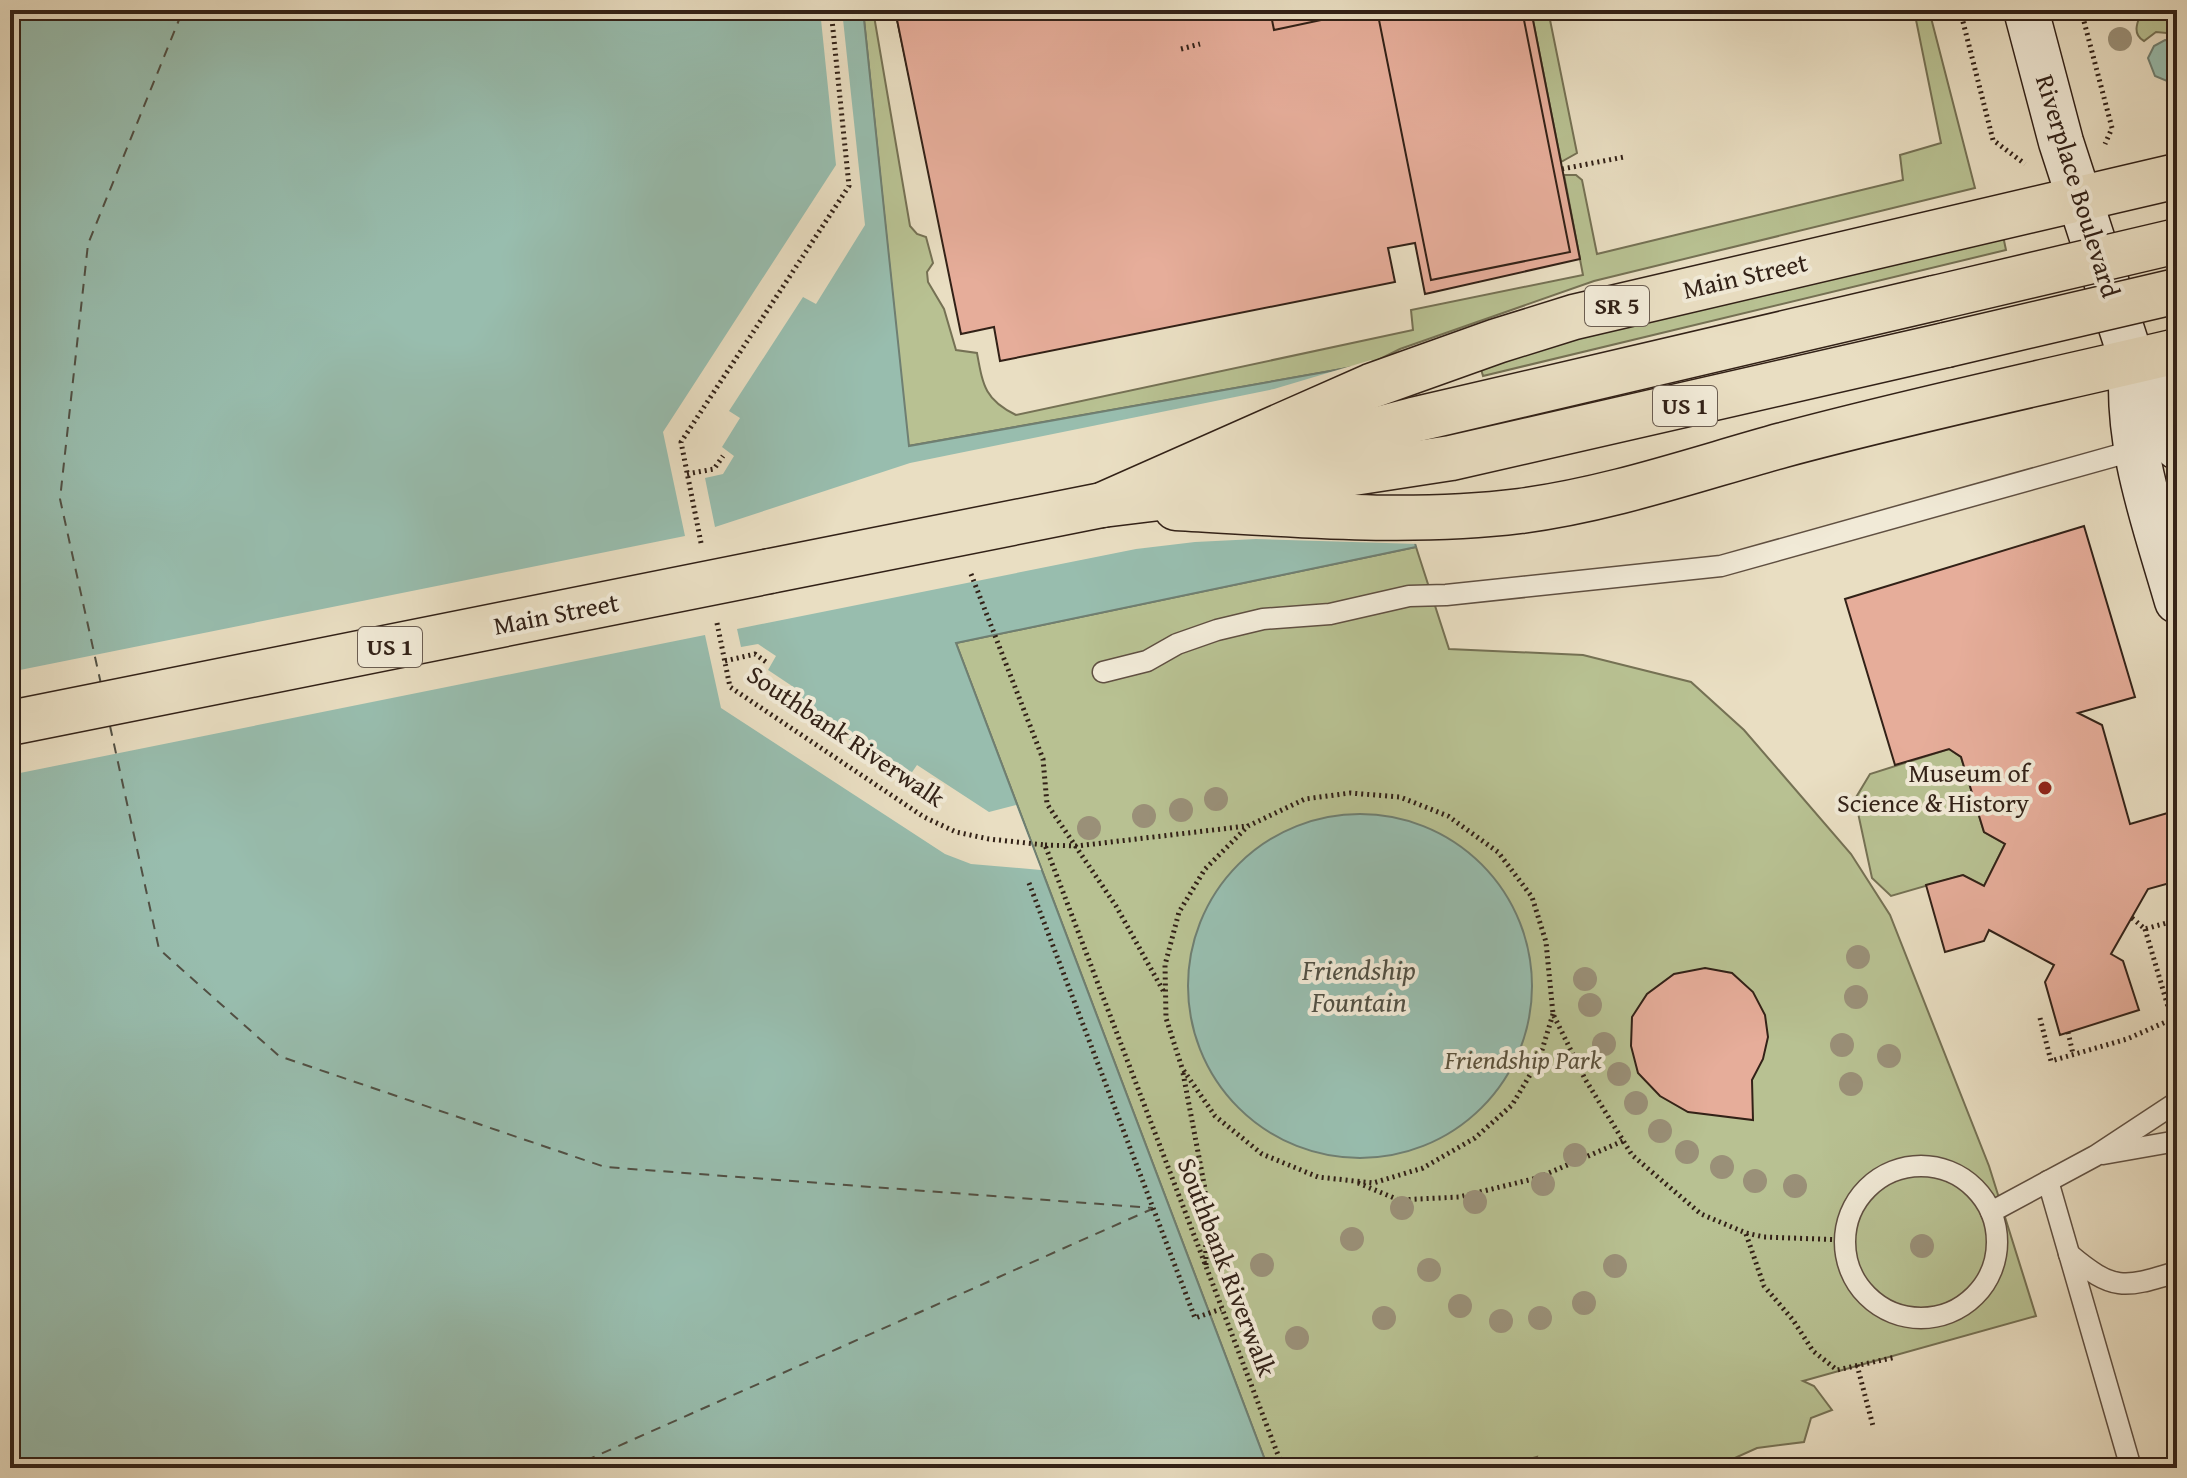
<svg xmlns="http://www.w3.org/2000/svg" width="2187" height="1478" viewBox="0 0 2187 1478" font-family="'Gentium Book Plus',serif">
<rect width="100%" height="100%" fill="#e9dec2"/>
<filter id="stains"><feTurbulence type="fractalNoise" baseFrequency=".0025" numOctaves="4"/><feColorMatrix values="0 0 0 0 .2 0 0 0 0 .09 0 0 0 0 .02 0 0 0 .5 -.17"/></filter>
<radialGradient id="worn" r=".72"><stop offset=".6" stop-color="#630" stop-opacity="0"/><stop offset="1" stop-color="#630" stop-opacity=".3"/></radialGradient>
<g fill="#b8c192" stroke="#757154" stroke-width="2">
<path d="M863,10H873L910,226L917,234L926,237L933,263L927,272L928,282L944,309L956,350L977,353C983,386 985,400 1016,415L1413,330L1411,310L1583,275L1564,175H1576L1582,180L1597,254L1903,180L1900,155L1941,143L1914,10H1929L1975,188L1594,281L1400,349L1370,364L908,446Z"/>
<path d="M1531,10H1548L1577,153L1561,162Z"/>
<path d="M2142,10H2152L2177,25V34L2156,32L2144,41C2131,34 2138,21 2142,10Z"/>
<path d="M2002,231L2006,250L1483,376L1479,362Z"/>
<path d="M1416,547L1449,649L1583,655L1691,682L1744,730L1851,854L1890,915L1989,1166L2036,1316L1803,1381L1814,1386L1832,1410L1811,1418L1804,1442L1757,1448L1715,1467L1535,1468L1537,1457L1497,1468H1268L956,643Z"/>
<path d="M1949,749L1961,757L1984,832L2005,844L1984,886L1963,875L1891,896L1872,878L1855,799L1870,774Z"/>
</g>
<g fill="#98bdae" stroke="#6f7f72" stroke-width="2">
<path d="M10,10H863L909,446L1370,364L1416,547L956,643L1268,1468H10Z"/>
<path d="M2165,40L2177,42V78L2167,81L2155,76L2148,58L2154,46Z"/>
<circle cx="1360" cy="986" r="172"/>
</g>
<path fill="#e9dec2" d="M820,10H842L865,225L816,304L803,297L729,411L740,418L722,447L734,456L723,474L705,478L715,527L910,463L1274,389L1371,360L1374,363L1419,544L1256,539L1195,542L1136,549L737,629L741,647L758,644L776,656L768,670L798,690L792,702L908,778L917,765L989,812L1016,805L1041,870L971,864L945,854L721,708L705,635L10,775V672L685,536L663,432L836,165Z"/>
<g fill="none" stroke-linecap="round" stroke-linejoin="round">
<g stroke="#515044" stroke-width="2" stroke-dasharray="10 8" stroke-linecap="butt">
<path d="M101,684L60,499L88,244L183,10"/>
<path d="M110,726L159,949L279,1056L605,1167L1153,1208"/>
<path d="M569,1468L1152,1209"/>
</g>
</g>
<g fill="#e6ad9a" stroke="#322117" stroke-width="2">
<path d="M895,10H1270L1309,192L1171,221L1157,152L1142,155L1146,174L978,209L974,189L935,198Z"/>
<path d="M895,10H1531L1580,259L1425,294L1415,243L1388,248L1395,282L1000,361L994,327L961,334Z"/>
<path d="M1270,10H1324L1326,19L1274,30Z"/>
<path d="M1377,10H1522L1570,252L1431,280Z"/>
<path d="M2152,10H2177V25Z"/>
<path d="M2084,526L2135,697L2078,713L2102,725L2130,824L2171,812L2177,832V881L2148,889L2111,954L2123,961L2139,1010L2060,1035L2045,982L2054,965L1989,930L1984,941L1945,952L1926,885L1963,875L1984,886L2005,844L1984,832L1961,757L1949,749L1895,765L1845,599Z"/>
<path d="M1705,968L1732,973L1753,992L1765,1015L1768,1037L1763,1059L1752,1080L1753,1120L1688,1112L1660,1096L1638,1073L1631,1046L1632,1017L1647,994L1674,974Z"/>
</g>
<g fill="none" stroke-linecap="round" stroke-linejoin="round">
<g stroke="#605042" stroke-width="23">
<g id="lane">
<path d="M1103,672L1147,661L1177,644L1217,630L1263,619L1330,614L1409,596L1446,595L1721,566L2136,450"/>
<path d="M2103,1154L2177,1141"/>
<circle cx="1921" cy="1242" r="76"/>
<path d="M2048,1181L2131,1468"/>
<path d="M1991,1212L2095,1156L2177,1102"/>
<path d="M2069,1254C2114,1292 2124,1288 2177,1272"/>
</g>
</g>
<g stroke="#322117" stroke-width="47">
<g id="secondary">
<path d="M2026,10L2061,142L2132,361L2154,395L2177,447"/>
<path d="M2132,361C2125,445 2154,521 2177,601"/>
</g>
</g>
<g stroke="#322117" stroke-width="47">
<g id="primary">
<path d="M1176,508C1290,514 1406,525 1520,511C1611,499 1696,469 1783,445C1913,410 2046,382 2177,351"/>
<path d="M770,571L1102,505L1371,386L1497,341L1574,317L2177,176"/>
</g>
</g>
<g stroke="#322117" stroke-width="47">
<g id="highway">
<path d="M1241,465L1413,420L1935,298"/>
<path d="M1102,505L1314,479L1451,458L1946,345"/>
</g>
</g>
<g stroke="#322117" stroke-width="5" stroke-dasharray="2 4" stroke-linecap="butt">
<path d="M1960,10L1993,140L2025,164"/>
<path d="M2081,10L2112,128L2105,144"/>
<path d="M1181,49L1200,44"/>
<path d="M1562,169L1624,157"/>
<path d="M687,474L714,469L723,456"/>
<path d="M701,543L681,442L849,186L831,10"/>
<path d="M971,574L1043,759L1047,804L1116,906L1165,994"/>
<path d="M717,623L730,687L924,817L956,832L989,839L1045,845L1283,1468"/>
<path d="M725,661L755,654L766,662"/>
<path d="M1045,845L1077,846L1247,826"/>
<path d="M1029,883L1195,1318L1221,1309"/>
<path d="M2132,918L2145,929L2177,920"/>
<path d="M2145,929L2177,1037"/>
<path d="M1553,1014L1539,1060L1512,1105L1475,1138L1423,1168L1373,1183L1318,1177L1262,1154L1215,1116L1182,1068L1166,1018L1165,965L1179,912L1205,869L1248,826L1305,799L1350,793L1400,797L1448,816L1498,852L1532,897L1546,942L1553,1014L1585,1079L1632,1155L1701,1214L1746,1233L1764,1237L1845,1240"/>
<path d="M2040,1018L2051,1061L2127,1039L2177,1017"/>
<path d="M2068,1032L2073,1054"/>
<path d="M1183,1073L1205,1189L1206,1265"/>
<path d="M1358,1183L1399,1200L1459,1197L1537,1178L1623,1141"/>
<path d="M1746,1234L1764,1286L1793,1320L1813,1351L1837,1370L1896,1357"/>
<path d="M1857,1365L1873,1426"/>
</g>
<use href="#lane" stroke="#f1ead7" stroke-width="20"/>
<use href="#secondary" stroke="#f1ead7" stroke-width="44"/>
<use href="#primary" stroke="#e9dec2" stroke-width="44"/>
<use href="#highway" stroke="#e9dec2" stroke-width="44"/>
<g stroke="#322117" stroke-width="47" stroke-linecap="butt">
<path id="primary-bridge" d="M10,723L770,571"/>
</g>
<g stroke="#322117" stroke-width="47" stroke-linecap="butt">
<g id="highway-bridge">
<path d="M1935,298L2177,241"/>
<path d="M1946,345L2177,291"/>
</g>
</g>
<use href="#primary-bridge" stroke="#e9dec2" stroke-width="44"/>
<use href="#highway-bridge" stroke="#e9dec2" stroke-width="44"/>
</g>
<g fill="#9a9078">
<circle cx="2120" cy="39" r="12"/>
<circle cx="1216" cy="799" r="12"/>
<circle cx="1181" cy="810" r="12"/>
<circle cx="1144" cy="816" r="12"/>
<circle cx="1089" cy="828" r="12"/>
<circle cx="1858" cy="957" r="12"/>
<circle cx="1585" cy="979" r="12"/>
<circle cx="1856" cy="997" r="12"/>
<circle cx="1590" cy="1005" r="12"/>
<circle cx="1604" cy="1044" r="12"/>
<circle cx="1842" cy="1045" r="12"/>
<circle cx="1889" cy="1056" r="12"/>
<circle cx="1619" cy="1074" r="12"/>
<circle cx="1851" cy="1084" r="12"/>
<circle cx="1636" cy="1103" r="12"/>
<circle cx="1660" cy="1131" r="12"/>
<circle cx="1687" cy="1152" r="12"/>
<circle cx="1575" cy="1155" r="12"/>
<circle cx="1722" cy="1167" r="12"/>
<circle cx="1755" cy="1181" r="12"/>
<circle cx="1543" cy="1184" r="12"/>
<circle cx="1795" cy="1186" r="12"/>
<circle cx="1475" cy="1202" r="12"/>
<circle cx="1402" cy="1208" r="12"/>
<circle cx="1352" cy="1239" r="12"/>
<circle cx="1922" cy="1246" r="12"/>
<circle cx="1262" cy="1265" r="12"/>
<circle cx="1615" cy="1266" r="12"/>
<circle cx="1429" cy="1270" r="12"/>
<circle cx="1584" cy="1303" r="12"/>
<circle cx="1460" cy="1306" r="12"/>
<circle cx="1384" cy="1318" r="12"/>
<circle cx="1540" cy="1318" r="12"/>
<circle cx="1501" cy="1321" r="12"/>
<circle cx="1297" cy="1338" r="12"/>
</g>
<circle fill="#8f2418" stroke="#f1ead7" stroke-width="3" cx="2045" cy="788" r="8"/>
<g text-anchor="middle" stroke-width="8" stroke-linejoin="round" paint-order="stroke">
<g fill="#f1ead7" stroke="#6b5d51" stroke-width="2">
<rect x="1585" y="286" width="64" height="40" rx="6"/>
<rect x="1653" y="386" width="64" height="40" rx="6"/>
<rect x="358" y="627" width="64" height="40" rx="6"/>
</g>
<g font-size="24" font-weight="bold" fill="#322117">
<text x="1617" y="314">SR 5</text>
<text x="1685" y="414">US 1</text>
<text x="390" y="655">US 1</text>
</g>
<g font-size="26" fill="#322117" stroke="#f1ead7">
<text transform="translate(2078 186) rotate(73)" y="9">Riverplace Boulevard</text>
<text transform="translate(1745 276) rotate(-13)" y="9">Main Street</text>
<text transform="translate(556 614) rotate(-11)" y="9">Main Street</text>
<text transform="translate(846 736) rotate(34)" y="9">Southbank Riverwalk</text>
<text transform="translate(1227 1267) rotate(69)" y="9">Southbank Riverwalk</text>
</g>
<g font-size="26" fill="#322117" stroke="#f1ead7" text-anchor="end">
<text x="2029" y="782">Museum of<tspan x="2029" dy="30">Science &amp; History</tspan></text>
</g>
<g font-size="26" font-style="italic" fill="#5a513c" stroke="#f1ead7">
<text x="1523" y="1069">Friendship Park</text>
</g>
<g font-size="28" font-style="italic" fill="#515044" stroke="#f1ead7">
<text x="1359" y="980">Friendship<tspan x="1359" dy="32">Fountain</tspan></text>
</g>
</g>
<rect width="2187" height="1478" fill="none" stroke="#e9dec2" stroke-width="40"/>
<rect x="12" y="12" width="2163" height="1454" fill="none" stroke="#322117" stroke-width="4"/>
<rect x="20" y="20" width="2147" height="1438" fill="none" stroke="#322117" stroke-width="2"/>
<rect width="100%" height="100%" filter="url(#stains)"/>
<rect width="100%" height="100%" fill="url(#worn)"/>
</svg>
